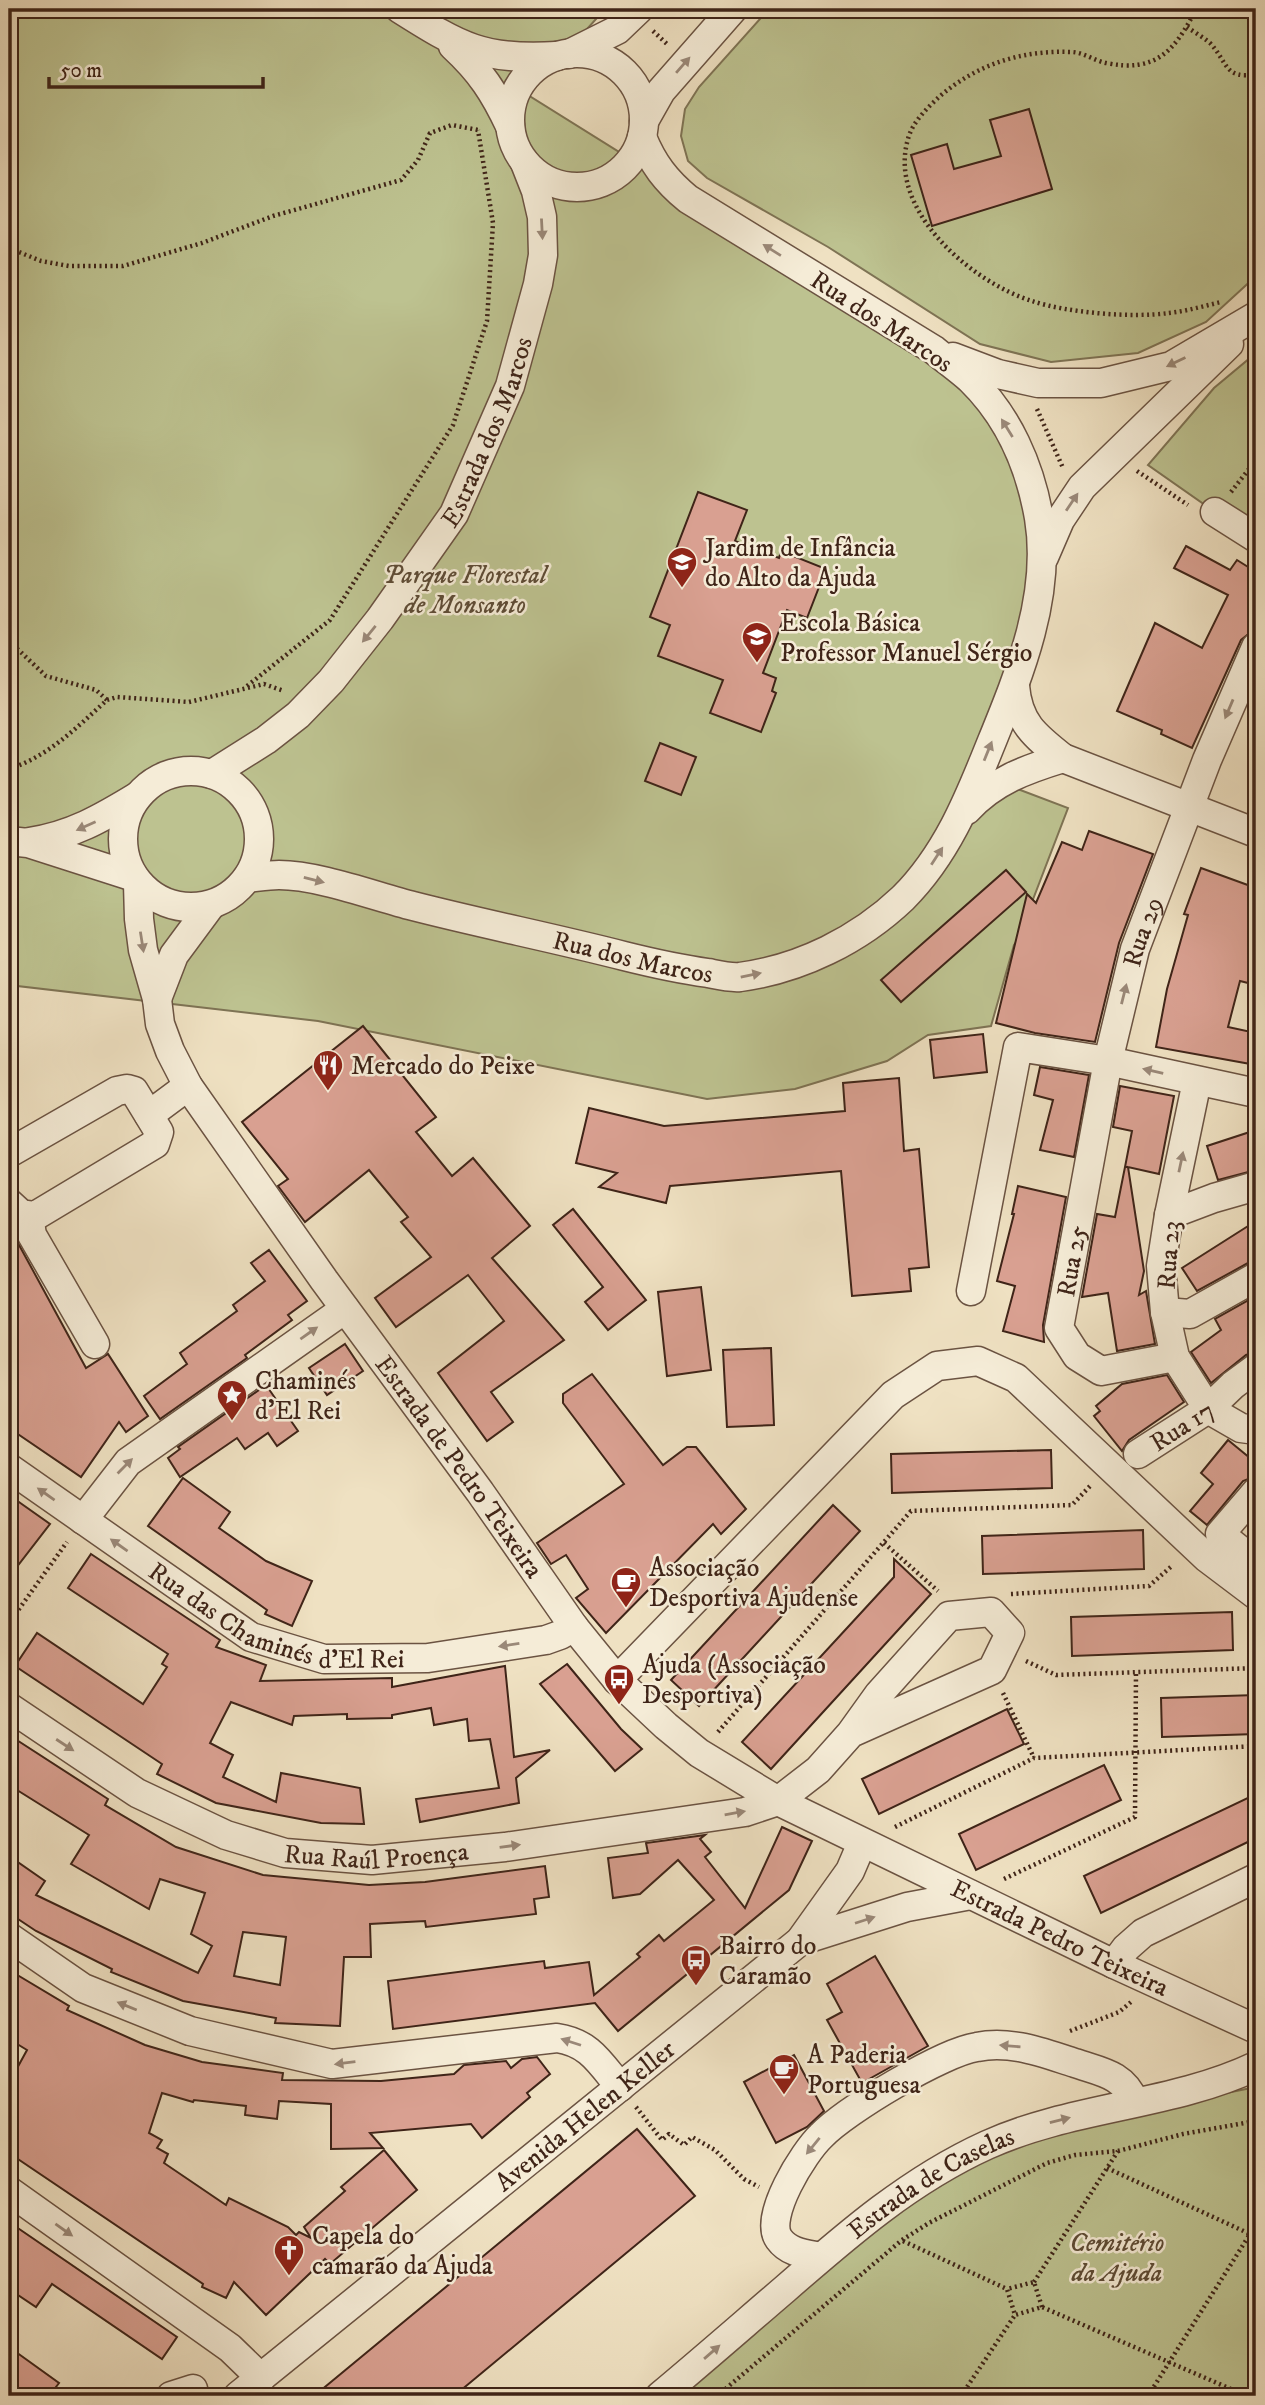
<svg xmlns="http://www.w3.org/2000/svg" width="1265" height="2405" viewBox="0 0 1265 2405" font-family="'IM FELL DW Pica',serif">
<rect width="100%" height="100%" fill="#efe1c2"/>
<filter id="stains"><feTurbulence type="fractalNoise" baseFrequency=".00286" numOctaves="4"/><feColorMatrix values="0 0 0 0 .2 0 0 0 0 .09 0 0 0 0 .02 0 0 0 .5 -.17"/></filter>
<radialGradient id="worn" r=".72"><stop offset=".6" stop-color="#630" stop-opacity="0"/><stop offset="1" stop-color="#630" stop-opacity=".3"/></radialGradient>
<g fill="#bdc290" stroke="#7e7354" stroke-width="2">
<path d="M9,9H605L528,95L872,310L1011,430L1038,513L1033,619L975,773L1068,808L1017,941L1014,945L991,1026L928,1035L887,1061L795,1089L707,1099L318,1021L9,985Z"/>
<path d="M769,9H1256V276L1206,322L1138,353L1051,362L980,344L828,247L707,178L688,161L681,136L685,109L699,87Z"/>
<path d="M1256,353V522L1215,512L1148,465L1214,388Z"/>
<path d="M1256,2087V2396H675L908,2196L1048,2129Z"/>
</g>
<g fill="#d9a091" stroke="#3f2418" stroke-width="2" fill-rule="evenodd">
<path d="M1029,109L1052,189L932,226L911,155L947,144L954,169L1001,156L990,120Z"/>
<path d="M698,492L747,510L735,541L779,558L781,551L826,569L807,618L787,610L763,673L776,678L772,691L776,693L761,732L710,713L723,680L658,656L670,625L650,617Z"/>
<path d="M1186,546L1230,570L1237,560L1256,572V621L1251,632L1241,640L1192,748L1161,734L1162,730L1117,711L1155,623L1202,648L1228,595L1174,568Z"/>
<path d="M660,743L696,757L681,795L645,781Z"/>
<path d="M1089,831L1153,854L1119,943L1095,1042L1035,1033L996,1023L1027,894L1036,903L1062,842L1082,850Z"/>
<path d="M1201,868L1256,888V985L1240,981L1228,1027L1256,1033V1065L1156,1047L1167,989L1188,915L1184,914Z"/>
<path d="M1006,870L1026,892L901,1002L881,980Z"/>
<path d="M363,1026L436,1117L416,1132L452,1176L473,1158L530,1226L492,1258L564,1340L491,1392L513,1422L487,1441L438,1373L504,1321L468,1275L396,1327L375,1298L431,1257L401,1222L408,1217L369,1170L305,1222L278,1186L288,1179L242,1122Z"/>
<path d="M983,1034L987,1072L934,1078L930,1040Z"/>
<path d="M1040,1067L1089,1075L1074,1157L1040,1150L1053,1100L1034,1095Z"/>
<path d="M899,1078L904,1151L919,1149L929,1267L909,1269L911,1291L852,1296L841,1171L670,1186L666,1203L599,1187L617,1173L576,1163L589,1108L664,1126L845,1111L843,1083Z"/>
<path d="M1120,1086L1174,1096L1159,1174L1128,1167L1144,1271L1139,1295L1146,1291L1155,1344L1117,1351L1108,1293L1082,1297L1097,1214L1115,1217L1125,1167H1128H1125L1132,1131L1113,1127Z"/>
<path d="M1256,1130V1170L1218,1180L1207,1146Z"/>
<path d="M1018,1186L1066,1197L1043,1325L1044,1342L1003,1331L1015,1286L997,1281L1014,1214H1012Z"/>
<path d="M573,1209L646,1300L608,1330L585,1302L603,1287L553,1225Z"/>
<path d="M1256,1221V1260L1248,1263L1197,1291L1182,1268Z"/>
<path d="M9,1225L14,1229L18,1243L86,1368L108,1354L148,1416L126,1432L119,1422L81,1477L9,1428Z"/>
<path d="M269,1250L307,1301L288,1315L292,1320L245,1355L247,1358L160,1419L144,1396L187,1364L180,1353L237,1311L233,1305L265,1281L251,1263Z"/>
<path d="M701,1287L711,1370L667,1376L658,1292Z"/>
<path d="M1256,1296V1352L1246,1355L1211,1383L1191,1352L1221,1330L1215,1319Z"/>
<path d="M345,1344L363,1371L327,1395L309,1368Z"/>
<path d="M771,1348L774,1425L727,1427L723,1350Z"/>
<path d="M592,1374L663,1465L687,1447H696L746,1509L721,1534L713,1524L606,1633L576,1598L588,1589L566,1555L551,1564L537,1543L624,1484L563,1403V1394Z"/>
<path d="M1167,1375L1184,1402L1129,1440L1122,1451L1094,1416L1100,1411L1096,1406L1122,1384Z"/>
<path d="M266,1385L298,1431L277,1446L268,1433L245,1449L237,1438L180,1477L168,1458L180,1449L178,1447Z"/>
<path d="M1228,1440L1256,1463V1476L1243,1481L1207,1525L1190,1511L1213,1484L1201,1473Z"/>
<path d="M1051,1450L1052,1488L892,1493L891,1454Z"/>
<path d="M183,1478L230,1512L219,1528L266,1561L312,1581L292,1626L265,1614L267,1610L148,1526Z"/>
<path d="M9,1495L50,1524L9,1577Z"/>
<path d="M833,1505L860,1531L699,1706L671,1680Z"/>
<path d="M1143,1530L1144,1569L983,1574L982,1536Z"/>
<path d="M91,1554L220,1640L216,1647L266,1665L260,1681L392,1678V1687L505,1666L514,1757L550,1750L516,1778L519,1803L420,1822L416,1799L499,1788L490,1739L469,1741L467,1719L434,1725L431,1708L392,1715V1718L347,1719V1714L294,1716L292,1725L231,1702L210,1743L233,1755L223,1777L276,1802L281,1773L360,1788L364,1824L321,1823L216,1803L157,1774L162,1764L15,1666L37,1633L143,1704L167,1667L162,1664L168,1654L68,1588Z"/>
<path d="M894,1559L931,1594L771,1769L742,1742L894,1577Z"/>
<path d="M1232,1612L1233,1650L1072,1656L1071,1617Z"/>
<path d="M567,1664L621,1729L642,1749L615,1771L540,1684Z"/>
<path d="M1256,1695V1734L1162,1737L1161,1698Z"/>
<path d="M1007,1709L1024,1744L879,1814L862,1779Z"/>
<path d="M9,1735L108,1799L105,1805L176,1847L263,1875L369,1885L425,1882L545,1866L549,1897L534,1899L536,1914L426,1927L425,1921L370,1924L371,1957H344L340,2026L275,2023L276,2018L183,2001L111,1972L112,1969L36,1931L9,1913V1856L45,1881L36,1895L198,1973L212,1946L191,1934L205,1893L160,1879L149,1909L71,1864L89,1835L9,1785ZM243,1932L286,1937L280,1985L234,1976Z"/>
<path d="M1104,1765L1121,1800L976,1870L959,1834Z"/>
<path d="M1256,1794V1838L1101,1913L1084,1876Z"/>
<path d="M782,1827L812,1841L789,1890L618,2031L595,2003L393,2029L388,1981L544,1961L545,1968L589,1962L594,1995L640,1957L637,1954L659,1935L664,1941L714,1900L678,1860L640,1894L613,1898L608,1858L648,1853L646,1843L705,1835L700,1839L711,1852L705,1857L745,1908Z"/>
<path d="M875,1956L928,2046L862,2083L827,2020L842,2012L827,1984Z"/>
<path d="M9,1970L69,2006L67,2010L145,2045L202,2062L283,2073L282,2080L381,2081L454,2074L464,2065L506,2061L511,2068L522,2059L537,2057L550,2074L527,2093L530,2097L482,2138L471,2124L370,2133L383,2148L331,2149V2104L279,2101L277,2119L245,2115L246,2106L194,2100L193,2102L162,2093L149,2133L162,2140L157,2148L168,2154L164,2163L226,2205L229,2198L288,2227L296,2235L299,2232L311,2238L304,2227L345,2191L341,2187L384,2150L417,2190L330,2264L325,2259L266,2315L234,2282L226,2298L202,2287L203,2284L9,2153V2083L27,2050L9,2039Z"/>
<path d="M794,2055L824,2111L807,2127L776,2143L744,2082Z"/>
<path d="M637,2129L695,2196L454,2396H314Z"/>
<path d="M9,2222L177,2337L162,2359L52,2284L36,2307L9,2289Z"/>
<path d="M9,2347L59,2383L49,2396H9Z"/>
</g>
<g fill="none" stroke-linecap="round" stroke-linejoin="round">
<g stroke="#6b5342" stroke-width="31">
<g id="minor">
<path d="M400,9C460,47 484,61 557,56"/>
<path d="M453,46C481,72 494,92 510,126"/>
<circle cx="577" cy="120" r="67"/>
<path d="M569,54L617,30L639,9"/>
<path d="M644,121L661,91L733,9"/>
<path d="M953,357L998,374L1038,383H1101L1171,366L1256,316"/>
<path d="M1215,512L1256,538"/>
<path d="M1044,557L1060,520L1082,487L1229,344"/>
<path d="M1015,686C1018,723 1035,736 1063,758L1256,833"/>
<circle cx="191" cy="839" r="68"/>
<path id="s1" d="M212,774L266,740L298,715L331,681L380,619L454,514L510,386L538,284L543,255L542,217L536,191L525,163"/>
<path d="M967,810C993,781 1027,769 1063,758"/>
<path d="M9,841L28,843L134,877"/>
<path d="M29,842C71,836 102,818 138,796"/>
<path id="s2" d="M247,878C257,877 269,875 279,875C318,875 374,896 413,906C483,924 554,938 624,956C652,963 679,969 708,973C718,975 730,978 740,977C800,969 859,940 903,898C946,855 968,801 990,746C1019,675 1052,596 1039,518C1030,466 1008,416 970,379C959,369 946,360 934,350L688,199C666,181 653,164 642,137"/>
<path id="s3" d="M138,883L139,919L143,950L157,999L160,1024L170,1051L188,1086L324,1280L480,1492L574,1627L617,1680L666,1726L699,1753L778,1801L1114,1964L1256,2029"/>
<path d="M157,999L174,955L211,905"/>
<path d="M1197,1081L1169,1215L1161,1266L1165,1312L1175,1357L1208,1409L1241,1428L1256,1430"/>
<path d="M149,1115L188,1086"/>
<path d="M9,1153L117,1091L127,1089L134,1091L159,1132L155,1144L35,1216L21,1214L9,1203"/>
<path d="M1169,1215L1214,1198L1256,1186"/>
<path d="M29,1217L32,1235L95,1344"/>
<path d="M971,1291L1018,1047L1108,1061L1256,1093"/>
<path d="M1165,1312L1190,1314L1256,1277"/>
<path id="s4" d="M1175,1357L1101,1371L1077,1356L1059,1328L1108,1061L1135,949L1207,760L1256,647"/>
<path id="s5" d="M1138,1454L1208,1409L1233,1385L1256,1368"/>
<path id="s6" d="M9,1468L251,1637L324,1659L428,1658L546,1640L560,1635L574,1627"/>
<path d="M1256,1492L1220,1534L1256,1563"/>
<path d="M83,1520L128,1462L345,1309"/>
<path d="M617,1680L893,1395L937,1366L978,1361L1016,1378L1207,1558L1256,1595"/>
<path id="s7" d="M9,1707L137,1793L226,1835L285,1853L372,1860L505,1847L745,1812L778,1801L818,1770L851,1733L992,1670L1010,1633L991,1612L949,1616L879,1694L851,1733"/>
<path d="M9,1937L83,1988L190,2031L332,2064L557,2038C590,2043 600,2063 620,2087"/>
<path d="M800,1941L907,1907L971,1895"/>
<path d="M1114,1964L1126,1948L1143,1933L1256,1878"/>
<path d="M9,2191L230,2348L261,2378"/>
<path d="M821,2257C806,2254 789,2253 779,2239C763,2217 804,2152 821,2136C846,2110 943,2052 977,2047C1011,2040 1043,2053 1075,2063C1101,2072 1123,2074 1134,2101"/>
<path d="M171,2396L193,2389"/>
<path id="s8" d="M238,2396L800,1941L850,1871L862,1843"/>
<path id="s9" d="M660,2396C702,2361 743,2325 785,2289C848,2234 910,2180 987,2145C1073,2106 1172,2106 1256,2066"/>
</g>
</g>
<g stroke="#3f2418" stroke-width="4.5" stroke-dasharray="2 3.5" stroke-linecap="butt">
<path d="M1196,9C1175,51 1156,73 1106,63C1095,61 1083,52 1071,52C1022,50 977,64 939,97C927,108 912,123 908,139C887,210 971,282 1032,301C1068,313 1132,318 1169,313C1187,311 1204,306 1221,302"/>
<path d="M1187,27C1194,32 1203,37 1210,43C1228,62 1224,80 1256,74"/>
<path d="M653,31L667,44"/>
<path d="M9,248L41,261L69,266H123L202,243L273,216L401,180L418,160L430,133L452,125L478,130"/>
<path d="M1037,409L1063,468"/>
<path d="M1137,471L1188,505"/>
<path d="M1231,492L1256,460"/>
<path d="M9,641L46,676L96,690L107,700"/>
<path d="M247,686L330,620L453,425L487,321L493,223L478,130"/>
<path d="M9,769C49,756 76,728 107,700L117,697L189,702L264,684L284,691"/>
<path d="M884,1543L938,1591"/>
<path d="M1011,1594L1149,1586L1173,1565"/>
<path d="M9,1623L67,1542"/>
<path d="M1026,1661L1056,1675L1256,1668"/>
<path d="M1003,1693L1034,1758"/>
<path d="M718,1732L911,1511L1072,1505L1091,1485"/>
<path d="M895,1827L1034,1758L1256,1746"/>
<path d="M1004,1879L1135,1817L1136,1672"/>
<path d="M1070,2031L1119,2012L1131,2002"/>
<path d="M636,2107L662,2140L669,2134L684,2145L692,2137L715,2150L744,2179L759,2187"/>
<path d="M1107,2168L1250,2234L1256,2224"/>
<path d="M903,2241L1007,2289"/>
<path d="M1034,2282L1118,2151"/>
<path d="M1042,2307L1034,2282L1007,2289L1015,2315L1042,2307L1247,2396"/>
<path d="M717,2396L902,2240L929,2223L1047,2163L1075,2155L1118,2151L1183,2134L1256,2121"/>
<path d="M961,2396L1015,2315"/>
<path d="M1148,2396L1250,2234L1256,2237"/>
</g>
<use href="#minor" stroke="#f5ecd7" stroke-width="28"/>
</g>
<defs><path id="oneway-solid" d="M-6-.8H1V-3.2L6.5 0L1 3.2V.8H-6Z" transform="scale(1.75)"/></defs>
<g fill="#9a8878">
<use href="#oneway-solid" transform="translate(683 65) rotate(-49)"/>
<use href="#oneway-solid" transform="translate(542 229) rotate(87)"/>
<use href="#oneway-solid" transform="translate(772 250) rotate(-148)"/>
<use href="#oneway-solid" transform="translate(1176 362) rotate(154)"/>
<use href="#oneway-solid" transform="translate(1007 428) rotate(-122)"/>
<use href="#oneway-solid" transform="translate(1072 502) rotate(-56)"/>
<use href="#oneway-solid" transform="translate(369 634) rotate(129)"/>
<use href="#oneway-solid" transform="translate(1229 709) rotate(113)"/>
<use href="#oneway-solid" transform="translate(988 751) rotate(-68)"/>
<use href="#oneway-solid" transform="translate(86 826) rotate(156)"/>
<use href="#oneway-solid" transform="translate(937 856) rotate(-57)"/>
<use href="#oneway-solid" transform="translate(314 880) rotate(14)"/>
<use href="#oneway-solid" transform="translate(142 942) rotate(81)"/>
<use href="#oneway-solid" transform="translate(751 975) rotate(-12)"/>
<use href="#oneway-solid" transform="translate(1124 994) rotate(-76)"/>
<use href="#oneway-solid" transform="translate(1153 1071) rotate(-167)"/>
<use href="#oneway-solid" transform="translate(1181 1162) rotate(-78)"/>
<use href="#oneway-solid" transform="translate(309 1333) rotate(-35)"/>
<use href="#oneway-solid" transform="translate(125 1466) rotate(-45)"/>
<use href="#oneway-solid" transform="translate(46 1494) rotate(-145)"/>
<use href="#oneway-solid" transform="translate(119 1545) rotate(-145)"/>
<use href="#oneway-solid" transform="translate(509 1645) rotate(171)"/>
<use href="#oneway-solid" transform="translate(65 1745) rotate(33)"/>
<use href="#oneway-solid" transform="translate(735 1813) rotate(-10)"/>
<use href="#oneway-solid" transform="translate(510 1846) rotate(-8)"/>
<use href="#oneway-solid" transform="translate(865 1920) rotate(-18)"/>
<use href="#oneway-solid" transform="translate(127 2006) rotate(-158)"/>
<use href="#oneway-solid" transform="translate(571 2042) rotate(-162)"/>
<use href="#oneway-solid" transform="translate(1010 2046) rotate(-175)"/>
<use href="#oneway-solid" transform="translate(345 2063) rotate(173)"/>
<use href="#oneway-solid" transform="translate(1060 2120) rotate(-14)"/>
<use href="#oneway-solid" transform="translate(813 2146) rotate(129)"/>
<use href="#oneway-solid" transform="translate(64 2230) rotate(35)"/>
<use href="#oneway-solid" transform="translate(712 2352) rotate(-41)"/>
</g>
<defs>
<g id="school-pin" transform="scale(1.575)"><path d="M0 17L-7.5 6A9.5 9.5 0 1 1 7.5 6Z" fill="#8f2418" stroke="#f5ecd7"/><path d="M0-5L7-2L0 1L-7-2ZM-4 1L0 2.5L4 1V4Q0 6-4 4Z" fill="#fff"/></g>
<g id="restaurant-pin" transform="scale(1.575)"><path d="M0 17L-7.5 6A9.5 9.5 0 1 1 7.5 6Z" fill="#8f2418" stroke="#f5ecd7"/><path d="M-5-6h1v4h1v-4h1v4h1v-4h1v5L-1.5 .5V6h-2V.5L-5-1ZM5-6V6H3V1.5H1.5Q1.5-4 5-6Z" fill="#fff"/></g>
<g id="sight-pin" transform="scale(1.575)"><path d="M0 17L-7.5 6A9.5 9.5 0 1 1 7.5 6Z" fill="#8f2418" stroke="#f5ecd7"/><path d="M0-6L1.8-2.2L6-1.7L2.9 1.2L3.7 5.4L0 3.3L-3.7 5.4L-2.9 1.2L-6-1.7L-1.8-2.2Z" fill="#fff"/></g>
<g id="cafe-pin" transform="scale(1.575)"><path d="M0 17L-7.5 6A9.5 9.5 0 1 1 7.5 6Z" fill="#8f2418" stroke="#f5ecd7"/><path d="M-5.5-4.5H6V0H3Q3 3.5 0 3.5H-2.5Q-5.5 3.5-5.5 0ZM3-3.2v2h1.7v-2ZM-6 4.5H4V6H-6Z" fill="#fff"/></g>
<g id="bus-pin" transform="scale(1.575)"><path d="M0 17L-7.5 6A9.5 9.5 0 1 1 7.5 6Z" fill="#8f2418" stroke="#f5ecd7"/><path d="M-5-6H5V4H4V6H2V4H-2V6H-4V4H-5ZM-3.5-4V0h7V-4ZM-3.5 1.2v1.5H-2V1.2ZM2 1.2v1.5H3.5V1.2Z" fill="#fff"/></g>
<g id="church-pin" transform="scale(1.575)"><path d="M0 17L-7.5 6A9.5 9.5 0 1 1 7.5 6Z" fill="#8f2418" stroke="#f5ecd7"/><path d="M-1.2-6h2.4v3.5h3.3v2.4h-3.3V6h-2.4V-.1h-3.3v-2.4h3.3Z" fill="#fff"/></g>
</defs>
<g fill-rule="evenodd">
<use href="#school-pin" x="682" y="562"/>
<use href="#school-pin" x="757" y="637"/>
<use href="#restaurant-pin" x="328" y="1065"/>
<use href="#sight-pin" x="232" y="1395"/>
<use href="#cafe-pin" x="626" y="1582"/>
<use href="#bus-pin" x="619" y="1679"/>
<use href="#bus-pin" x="696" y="1960"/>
<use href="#cafe-pin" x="784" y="2069"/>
<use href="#church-pin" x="289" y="2250"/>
</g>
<g text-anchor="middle" stroke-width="5" stroke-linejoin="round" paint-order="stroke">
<g font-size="26" fill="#3f2418" stroke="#f5ecd7">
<text transform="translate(882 321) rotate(33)" y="9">Rua dos Marcos</text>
<text dy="9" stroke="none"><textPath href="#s1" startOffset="448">Estrada dos Marcos</textPath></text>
<text dy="9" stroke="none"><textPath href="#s4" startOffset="542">Rua 29</textPath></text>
<text dy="9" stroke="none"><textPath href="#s2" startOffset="396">Rua dos Marcos</textPath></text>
<text transform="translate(1168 1255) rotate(-86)" y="9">Rua 23</text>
<text dy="9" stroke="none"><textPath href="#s4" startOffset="205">Rua 25</textPath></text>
<text dy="9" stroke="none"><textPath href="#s5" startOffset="52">Rua 17</textPath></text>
<text dy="9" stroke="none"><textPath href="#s3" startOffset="679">Estrada de Pedro Teixeira</textPath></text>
<text dy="9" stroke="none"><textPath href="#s6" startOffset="313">Rua das Chaminés d'El Rei</textPath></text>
<text dy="9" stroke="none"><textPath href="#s7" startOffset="406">Rua Raúl Proença</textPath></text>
<text dy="9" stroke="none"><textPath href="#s3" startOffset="1460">Estrada Pedro Teixeira</textPath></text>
<text dy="9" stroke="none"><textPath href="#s8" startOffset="446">Avenida Helen Keller</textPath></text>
<text dy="9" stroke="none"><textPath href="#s9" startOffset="346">Estrada de Caselas</textPath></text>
</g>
<g font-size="26" fill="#3f2418" stroke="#f5ecd7" text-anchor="start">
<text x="705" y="556">Jardim de Infância<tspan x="705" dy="30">do Alto da Ajuda</tspan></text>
<text x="780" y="631">Escola Básica<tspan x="780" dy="30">Professor Manuel Sérgio</tspan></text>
<text x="351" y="1074">Mercado do Peixe</text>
<text x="255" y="1389">Chaminés<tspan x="255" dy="30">d'El Rei</tspan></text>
<text x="649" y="1576">Associação<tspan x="649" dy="30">Desportiva Ajudense</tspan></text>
<text x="642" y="1673">Ajuda (Associação<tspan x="642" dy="30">Desportiva)</tspan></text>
<text x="719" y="1954">Bairro do<tspan x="719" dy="30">Caramão</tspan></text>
<text x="807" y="2063">A Paderia<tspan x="807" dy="30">Portuguesa</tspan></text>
<text x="312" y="2244">Capela do<tspan x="312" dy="30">camarão da Ajuda</tspan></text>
</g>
<g font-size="26" font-style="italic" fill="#5e4c36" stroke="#f5ecd7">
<text x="465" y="583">Parque Florestal<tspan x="465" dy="30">de Monsanto</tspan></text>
<text x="1117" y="2251">Cemitério<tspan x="1117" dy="30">da Ajuda</tspan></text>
</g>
</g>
<rect width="1265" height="2405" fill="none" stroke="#efe1c2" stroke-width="35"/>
<rect x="10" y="10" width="1244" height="2384" fill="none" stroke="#3f2418" stroke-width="3.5"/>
<rect x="18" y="18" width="1230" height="2370" fill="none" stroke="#3f2418" stroke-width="2"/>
<path d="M49 77v10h214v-10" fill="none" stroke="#3f2418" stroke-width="3.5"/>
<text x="60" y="77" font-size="21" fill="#3f2418" stroke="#f5ecd7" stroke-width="5" paint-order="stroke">50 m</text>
<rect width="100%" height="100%" filter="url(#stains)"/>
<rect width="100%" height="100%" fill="url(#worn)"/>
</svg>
